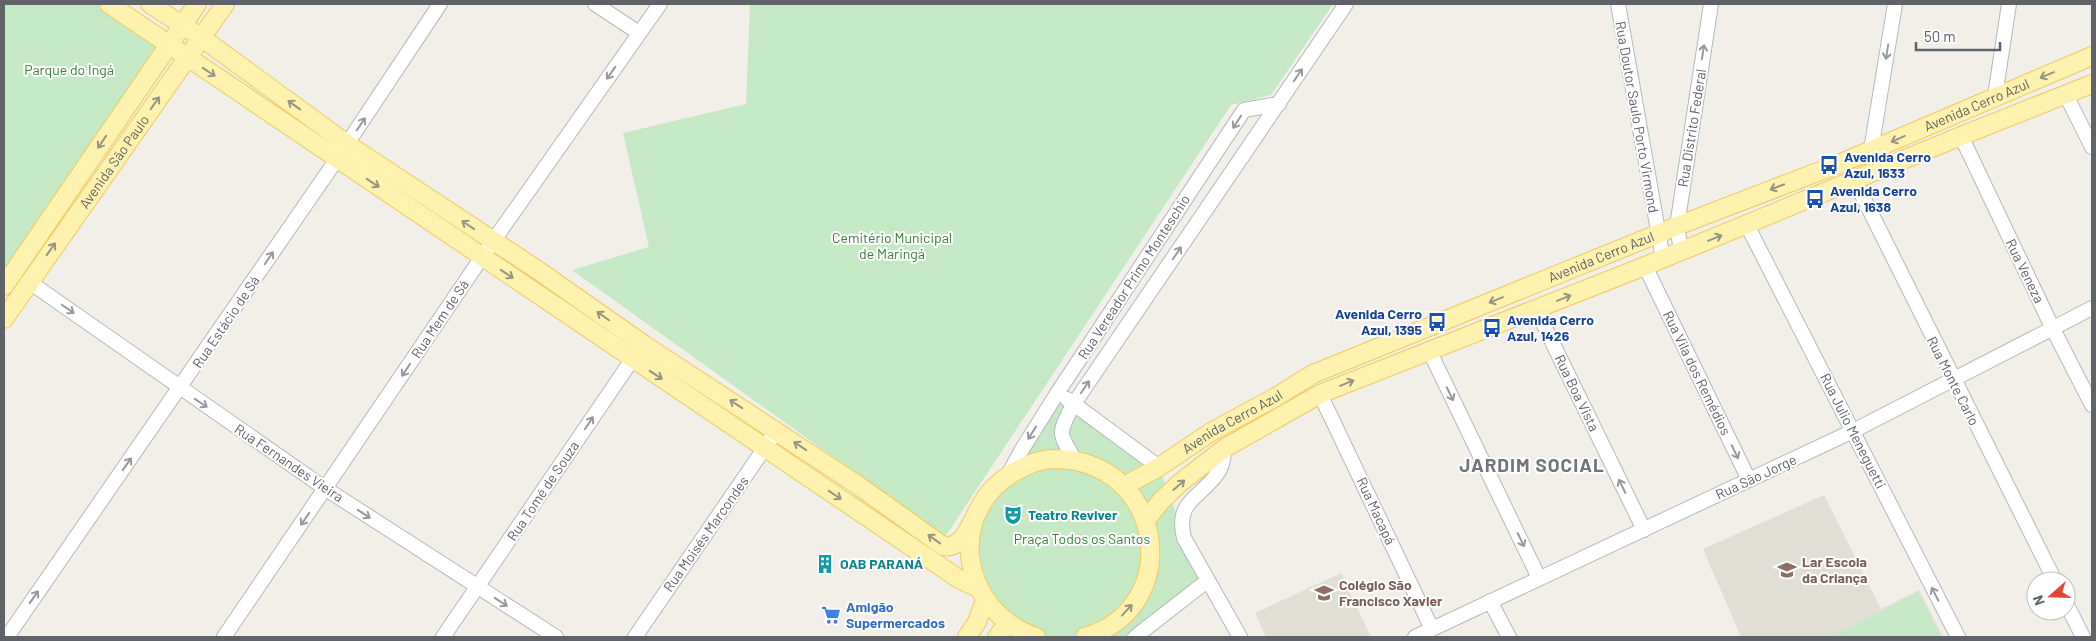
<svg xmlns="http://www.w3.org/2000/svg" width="2096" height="641" viewBox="0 0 2096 641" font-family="Barlow,sans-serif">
<rect width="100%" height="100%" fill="#f1efe8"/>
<g fill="#e1ded6">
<path d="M1824,495L1881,609L1919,590L1943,637H1741L1703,549Z"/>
<path d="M1341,573L1371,637H1266L1255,613Z"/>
</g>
<g fill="#c5e8c5">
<path d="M4,4H105L164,46L4,279Z"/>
<path d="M750,4H1333L1271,95L1231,105L945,537L572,270L649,247L623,133L746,104Z"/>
<path d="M1058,392L1159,467L1180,524L1207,581L1135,637H1036L985,600L971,536Z"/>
<path d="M1918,592L1940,637H1832Z"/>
</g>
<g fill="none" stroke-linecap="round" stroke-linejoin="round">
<g stroke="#b5b8bc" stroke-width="16">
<g id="minor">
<path d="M595,4L639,33"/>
<path d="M1618,4L1663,259"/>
<path d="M2066,95L2092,147"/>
<path d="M1995,96L2009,4"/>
<path d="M1961,136L2053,329L2092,405"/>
<path d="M1871,150L1895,4"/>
<path d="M1854,179L2055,581"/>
<path d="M1747,225L1958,637"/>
<path d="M1681,251L1677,226L1711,4"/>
<path d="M1645,266L1749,480"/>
<path d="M28,281L326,489L556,637"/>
<path d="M1536,309L1644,530"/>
<path d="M1429,350L1539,578"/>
<path d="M1320,394L1432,629"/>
<path d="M1067,399L1159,467"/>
<path d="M1225,448C1223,457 1223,467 1217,474C1199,499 1175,501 1184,538L1240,637"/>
<path d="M1075,460C1058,432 1058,434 1073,405L1346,4"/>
<path d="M1008,475L1021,451L1058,392L1244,110L1279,104"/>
<path d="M1490,601L1509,637"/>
<path d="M2066,603L2083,637"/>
<path d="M7,637L337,159L440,4"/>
<path d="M224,637L482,257L660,4"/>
<path d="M443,637L638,351"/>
<path d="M635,637L777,430"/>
<path d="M1135,637L1207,581"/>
<path d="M1415,637L1853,431L2092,308"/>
</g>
</g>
<g stroke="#f2c960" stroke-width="20">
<g id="major">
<path d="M109,4L959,579L978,588"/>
<path d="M150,4L202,38L347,144L539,271L643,344L859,486L943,546C962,550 970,525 978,511"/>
<path d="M4,286L197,4"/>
<path id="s1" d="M4,319L225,4"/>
<path id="s2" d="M1124,486L1159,467L1211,432L1274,398L1313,374L1677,226L1841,163L2092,56"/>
<path d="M1146,520L1160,502L1181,482L1225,448L1320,394L1645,266L1961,136L2092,84"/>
<path d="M967,637L977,622L985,600"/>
<path d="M997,637L1007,624"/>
<path d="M1036,637C959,611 944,509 1018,470C1029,464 1042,459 1054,459C1164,459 1187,607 1085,637"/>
</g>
</g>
<use href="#minor" stroke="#fff" stroke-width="14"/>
<use href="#major" stroke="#fff2af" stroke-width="18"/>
</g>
<defs><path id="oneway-shaft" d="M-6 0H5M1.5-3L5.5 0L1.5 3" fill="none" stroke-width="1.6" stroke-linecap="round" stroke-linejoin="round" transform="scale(1.25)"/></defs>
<g stroke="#979a9d">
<use href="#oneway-shaft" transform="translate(1703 52) rotate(-81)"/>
<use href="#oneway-shaft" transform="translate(1887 52) rotate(99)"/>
<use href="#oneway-shaft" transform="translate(611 73) rotate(125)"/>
<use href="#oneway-shaft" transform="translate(1298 75) rotate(-56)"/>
<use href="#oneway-shaft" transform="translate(1237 122) rotate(123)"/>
<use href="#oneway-shaft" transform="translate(361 124) rotate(-56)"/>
<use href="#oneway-shaft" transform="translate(1177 253) rotate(-56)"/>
<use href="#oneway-shaft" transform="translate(269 258) rotate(-56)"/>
<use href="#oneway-shaft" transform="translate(68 309) rotate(35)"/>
<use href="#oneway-shaft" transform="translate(406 370) rotate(124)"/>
<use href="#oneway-shaft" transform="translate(1085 387) rotate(-56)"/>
<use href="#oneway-shaft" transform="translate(1450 394) rotate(64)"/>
<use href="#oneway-shaft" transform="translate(201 403) rotate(34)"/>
<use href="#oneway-shaft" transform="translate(589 423) rotate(-56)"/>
<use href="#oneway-shaft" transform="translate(1032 433) rotate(122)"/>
<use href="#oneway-shaft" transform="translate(1735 452) rotate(64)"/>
<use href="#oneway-shaft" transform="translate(127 464) rotate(-55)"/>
<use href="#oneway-shaft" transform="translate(1622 486) rotate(-116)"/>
<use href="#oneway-shaft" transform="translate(364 514) rotate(33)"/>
<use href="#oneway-shaft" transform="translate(305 519) rotate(125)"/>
<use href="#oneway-shaft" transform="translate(1521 540) rotate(64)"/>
<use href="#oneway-shaft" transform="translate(1935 594) rotate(-117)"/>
<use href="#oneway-shaft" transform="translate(34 597) rotate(-55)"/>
<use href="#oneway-shaft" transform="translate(501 602) rotate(33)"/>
</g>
<g stroke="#979581">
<use href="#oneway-shaft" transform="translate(209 72) rotate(34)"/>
<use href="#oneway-shaft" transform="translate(2047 75) rotate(157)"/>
<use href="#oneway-shaft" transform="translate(155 103) rotate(-55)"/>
<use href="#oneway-shaft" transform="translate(294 105) rotate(-144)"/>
<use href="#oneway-shaft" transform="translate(1898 139) rotate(156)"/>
<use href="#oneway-shaft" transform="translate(102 142) rotate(124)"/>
<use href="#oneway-shaft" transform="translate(373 183) rotate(34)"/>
<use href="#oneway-shaft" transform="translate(1777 187) rotate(159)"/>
<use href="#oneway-shaft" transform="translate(468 225) rotate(-146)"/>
<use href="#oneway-shaft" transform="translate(1715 238) rotate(-22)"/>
<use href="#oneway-shaft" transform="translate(51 249) rotate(-55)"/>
<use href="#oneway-shaft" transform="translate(507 274) rotate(34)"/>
<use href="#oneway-shaft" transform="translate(1564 298) rotate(-22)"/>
<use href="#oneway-shaft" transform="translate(1496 300) rotate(158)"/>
<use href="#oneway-shaft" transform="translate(603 316) rotate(-145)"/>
<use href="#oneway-shaft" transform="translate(656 375) rotate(33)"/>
<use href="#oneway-shaft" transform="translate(1347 383) rotate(-22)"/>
<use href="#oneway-shaft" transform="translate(736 404) rotate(-147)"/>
<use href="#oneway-shaft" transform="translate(800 446) rotate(-146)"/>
<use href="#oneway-shaft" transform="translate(1179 485) rotate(-41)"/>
<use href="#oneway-shaft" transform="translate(835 495) rotate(34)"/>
<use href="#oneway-shaft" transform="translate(934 539) rotate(-144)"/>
<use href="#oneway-shaft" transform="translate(1127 610) rotate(-48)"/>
</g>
<defs>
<g id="bus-bare" transform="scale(1.5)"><path d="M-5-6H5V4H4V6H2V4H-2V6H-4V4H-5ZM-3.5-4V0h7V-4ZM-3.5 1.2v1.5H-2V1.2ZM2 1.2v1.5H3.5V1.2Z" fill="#1a4fb4" stroke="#fff" stroke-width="2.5" paint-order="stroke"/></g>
<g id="theatre-bare" transform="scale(1.5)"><path d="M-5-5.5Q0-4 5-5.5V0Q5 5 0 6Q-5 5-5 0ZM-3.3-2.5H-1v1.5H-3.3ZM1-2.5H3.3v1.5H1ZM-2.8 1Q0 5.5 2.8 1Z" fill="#0f9aa8" stroke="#fff" stroke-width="2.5" paint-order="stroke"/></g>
<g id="building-bare" transform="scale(1.5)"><path d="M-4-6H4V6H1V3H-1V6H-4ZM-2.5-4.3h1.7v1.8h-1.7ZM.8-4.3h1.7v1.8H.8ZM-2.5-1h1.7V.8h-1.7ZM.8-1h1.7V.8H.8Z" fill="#0f9aa8" stroke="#fff" stroke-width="2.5" paint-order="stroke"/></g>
<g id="school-bare" transform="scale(1.5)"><path d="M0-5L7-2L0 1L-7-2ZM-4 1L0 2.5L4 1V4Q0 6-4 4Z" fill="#8d6e63" stroke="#fff" stroke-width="2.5" paint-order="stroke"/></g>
<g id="supermarket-bare" transform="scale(1.5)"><path d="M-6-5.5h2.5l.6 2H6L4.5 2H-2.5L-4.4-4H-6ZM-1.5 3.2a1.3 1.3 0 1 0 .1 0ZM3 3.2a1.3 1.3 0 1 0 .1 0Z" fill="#3f7fe0" stroke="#fff" stroke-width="2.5" paint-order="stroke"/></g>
</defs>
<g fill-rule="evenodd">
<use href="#bus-bare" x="1829" y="165"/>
<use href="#bus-bare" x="1815" y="199"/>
<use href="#bus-bare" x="1437" y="322"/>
<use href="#bus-bare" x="1492" y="328"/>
<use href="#theatre-bare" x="1013" y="515"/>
<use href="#building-bare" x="825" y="564"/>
<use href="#school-bare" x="1787" y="570"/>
<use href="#school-bare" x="1324" y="593"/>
<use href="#supermarket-bare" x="831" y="615"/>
</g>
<g text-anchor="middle" stroke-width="4" stroke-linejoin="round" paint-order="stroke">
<g font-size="14" fill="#348238" stroke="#fff">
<text x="69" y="75">Parque do Ingá</text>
<text x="892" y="243">Cemitério Municipal<tspan x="892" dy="16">de Maringá</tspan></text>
<text x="1082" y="544">Praça Todos os Santos</text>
</g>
<g font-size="14" fill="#5f6368" stroke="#fff">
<text dy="5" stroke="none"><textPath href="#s2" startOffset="936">Avenida Cerro Azul</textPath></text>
<text transform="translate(1637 117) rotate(80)" y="5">Rua Doutor Saulo Porto Virmond</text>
<text transform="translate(1692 128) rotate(-81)" y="5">Rua Distrito Federal</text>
<text dy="5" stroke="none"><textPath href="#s1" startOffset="192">Avenida São Paulo</textPath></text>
<text dy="5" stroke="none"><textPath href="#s2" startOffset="531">Avenida Cerro Azul</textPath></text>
<text transform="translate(2025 271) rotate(64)" y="5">Rua Veneza</text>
<text transform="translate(1134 277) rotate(-57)" y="5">Rua Vereador Primo Monteschio</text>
<text transform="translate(440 319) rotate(-56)" y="5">Rua Mem de Sá</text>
<text transform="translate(226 322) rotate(-56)" y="5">Rua Estácio de Sá</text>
<text transform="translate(1697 373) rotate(64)" y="5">Rua Vila dos Remédios</text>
<text transform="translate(1953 381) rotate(63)" y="5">Rua Monte Carlo</text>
<text transform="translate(1577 393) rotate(64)" y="5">Rua Boa Vista</text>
<text dy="5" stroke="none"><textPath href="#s2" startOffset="126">Avenida Cerro Azul</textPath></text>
<text transform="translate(1853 431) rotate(63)" y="5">Rua Julio Meneguetti</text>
<text transform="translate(289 463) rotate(34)" y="5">Rua Fernandes Vieira</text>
<text transform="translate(1756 477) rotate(-25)" y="5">Rua São Jorge</text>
<text transform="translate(543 491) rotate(-56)" y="5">Rua Tomé de Souza</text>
<text transform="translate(1376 511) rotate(65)" y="5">Rua Macapá</text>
<text transform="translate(706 534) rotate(-55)" y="5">Rua Moisés Marcondes</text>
</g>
<g font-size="14" font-weight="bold" fill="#164399" stroke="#fff" text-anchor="start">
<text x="1844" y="162">Avenida Cerro<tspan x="1844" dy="16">Azul, 1633</tspan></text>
<text x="1830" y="196">Avenida Cerro<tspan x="1830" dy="16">Azul, 1638</tspan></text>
<text x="1422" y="319" text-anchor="end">Avenida Cerro<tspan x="1422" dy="16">Azul, 1395</tspan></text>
<text x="1507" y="325">Avenida Cerro<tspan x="1507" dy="16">Azul, 1426</tspan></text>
</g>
<g font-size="14" font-weight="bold" fill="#0d838f" stroke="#fff" text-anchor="start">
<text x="1028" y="520">Teatro Reviver</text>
<text x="840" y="569">OAB PARANÁ</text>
</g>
<g font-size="14" font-weight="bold" fill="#785e54" stroke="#fff" text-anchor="start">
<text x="1802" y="567">Lar Escola<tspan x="1802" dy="16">da Criança</tspan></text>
<text x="1339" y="590">Colégio São<tspan x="1339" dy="16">Francisco Xavier</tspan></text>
</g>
<g font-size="14" font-weight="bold" fill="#366cbe" stroke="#fff" text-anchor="start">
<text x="846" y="612">Amigão<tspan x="846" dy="16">Supermercados</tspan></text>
</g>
<g font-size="19" font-weight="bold" letter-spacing="1" fill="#70757a" stroke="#fff">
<text x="1532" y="472">JARDIM SOCIAL</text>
</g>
</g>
<rect width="2096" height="641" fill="none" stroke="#5f6368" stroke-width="10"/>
<g transform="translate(2051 596) rotate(250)"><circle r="24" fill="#ffffff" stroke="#bfc1c3"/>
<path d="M0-4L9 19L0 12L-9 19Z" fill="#ea4335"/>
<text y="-8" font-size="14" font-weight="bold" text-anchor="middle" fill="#5f6368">N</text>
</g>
<path d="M1916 42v8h84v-8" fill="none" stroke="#5f6368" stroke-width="2.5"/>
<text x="1924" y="42" font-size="15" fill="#5f6368" stroke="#ffffff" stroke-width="4" paint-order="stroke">50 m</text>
</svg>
